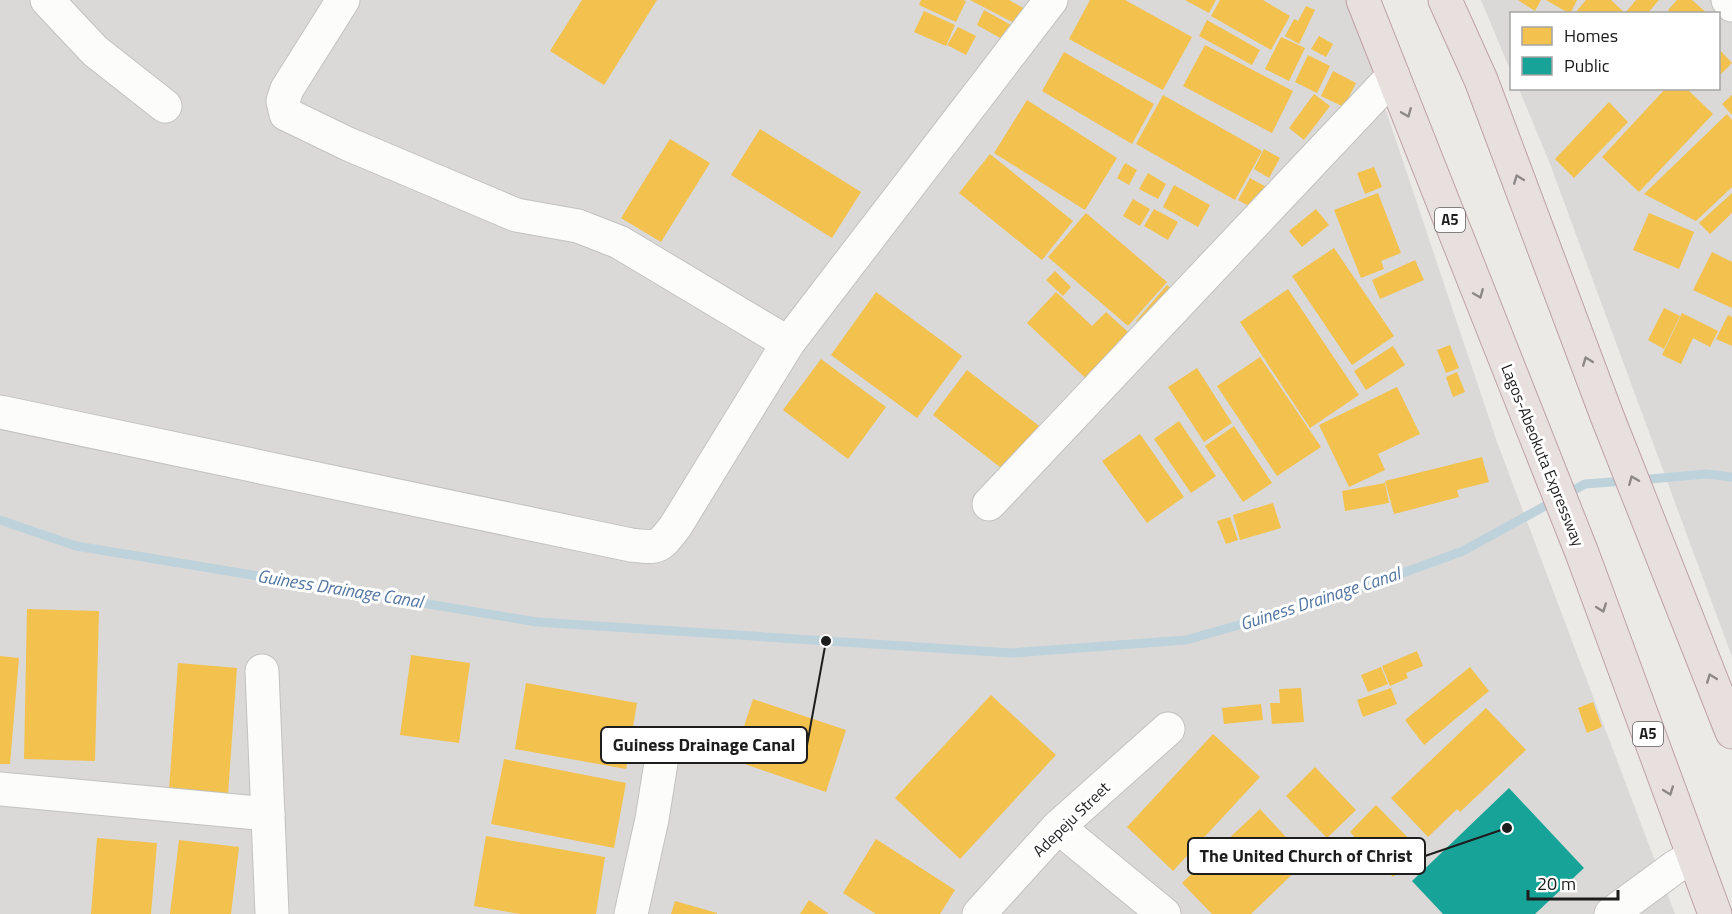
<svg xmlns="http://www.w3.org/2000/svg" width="1732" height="914" viewBox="0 0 1732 914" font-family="'Titillium Web',sans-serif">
<rect width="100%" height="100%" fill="#ebeae6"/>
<g fill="#dad9d7">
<path d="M0,0H1347L1363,42L1497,442L1675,914H0Z"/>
<path d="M1481,0H1732V657L1550,164L1519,89L1718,88V14H1512L1511,72Z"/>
</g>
<g fill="#f2c14e">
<path d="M582,0H657L604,85L550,51Z"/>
<path d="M921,0H963L966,1L956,22L919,5Z"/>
<path d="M970,0H1009L1027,10L1018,25Z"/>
<path d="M1090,0H1125L1192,37L1163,90L1069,39Z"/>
<path d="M1185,0H1216L1209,13Z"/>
<path d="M1220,0H1263L1290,16L1271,50L1211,16Z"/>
<path d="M1518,0H1541L1535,11Z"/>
<path d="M1546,0H1577L1570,14Z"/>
<path d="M1586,0H1611L1625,13L1636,0H1659L1647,14H1574Z"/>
<path d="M1677,0H1692L1708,14H1672L1668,10Z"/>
<path d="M1306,6L1315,10L1299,44L1285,36L1294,19L1298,21Z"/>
<path d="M984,10L1018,29L1011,44L977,25Z"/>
<path d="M924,11L955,25L946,46L914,32Z"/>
<path d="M1207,20L1260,50L1252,65L1199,36Z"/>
<path d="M958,27L976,36L966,55L947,45Z"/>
<path d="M1319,36L1333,44L1326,57L1311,49Z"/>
<path d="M1281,37L1305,48L1289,81L1265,69Z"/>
<path d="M1205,45L1293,91L1272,133L1183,86Z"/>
<path d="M1718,48L1732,63L1718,77Z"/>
<path d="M1064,52L1154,104L1132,144L1042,91Z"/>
<path d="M1308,55L1330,66L1317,93L1295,82Z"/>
<path d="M1333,71L1356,83L1344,107L1321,96Z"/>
<path d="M1666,88H1686L1713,114L1639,192L1602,157Z"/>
<path d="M1314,94L1330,106L1304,140L1289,128Z"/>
<path d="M1163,95L1262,151L1235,200L1136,144Z"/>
<path d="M1732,95V115L1722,104Z"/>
<path d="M1027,100L1117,158L1085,210L994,153Z"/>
<path d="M1609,102L1628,122L1574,178L1555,159Z"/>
<path d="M1727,114L1732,120V187L1696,221L1644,194Z"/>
<path d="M760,129L861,192L832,238L731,175Z"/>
<path d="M670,139L710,163L661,242L621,218Z"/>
<path d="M1264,149L1280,158L1269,178L1254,169Z"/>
<path d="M990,154L1073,221L1042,260L959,193Z"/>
<path d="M1125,163L1137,170L1129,185L1117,178Z"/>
<path d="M1374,167L1382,187L1365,194L1357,173Z"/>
<path d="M1148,173L1166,184L1158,199L1139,189Z"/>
<path d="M1250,178L1268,188L1256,210L1238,200Z"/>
<path d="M1174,185L1210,205L1198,227L1163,207Z"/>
<path d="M1378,193L1401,253L1381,261L1384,269L1361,278L1334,210Z"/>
<path d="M1732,193V213L1710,234L1699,223Z"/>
<path d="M1133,199L1150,209L1140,226L1123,216Z"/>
<path d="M1154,209L1178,222L1168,240L1144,226Z"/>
<path d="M1316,209L1329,225L1302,247L1289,231Z"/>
<path d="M1086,213L1167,282L1128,326L1048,257Z"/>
<path d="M1649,213L1694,232L1679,269L1633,250Z"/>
<path d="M1334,248L1394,336L1352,365L1292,276Z"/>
<path d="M1712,252L1732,262V308L1693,290Z"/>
<path d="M1415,260L1424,280L1380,299L1372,280Z"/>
<path d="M1055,271L1071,287L1063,296L1046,280Z"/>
<path d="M1167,285L1177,294L1147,330L1136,321Z"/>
<path d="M1288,289L1359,395L1310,428L1240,322Z"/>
<path d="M876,292L962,356L917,418L831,355Z"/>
<path d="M1056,292L1092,326L1106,312L1138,341L1095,387L1027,323Z"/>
<path d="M1664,308L1680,316L1664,349L1648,340Z"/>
<path d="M1682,313L1718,331L1710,347L1693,338L1681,364L1662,355Z"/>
<path d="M1728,315L1732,317V346L1716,339Z"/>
<path d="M1450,345L1459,368L1446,373L1437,350Z"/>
<path d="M1393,346L1405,365L1366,390L1354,371Z"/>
<path d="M1260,357L1321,447L1277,476L1217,386Z"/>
<path d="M821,359L886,407L848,459L783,410Z"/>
<path d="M1197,368L1232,423L1204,442L1168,387Z"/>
<path d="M967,370L1039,426L1005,471L933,415Z"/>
<path d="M1457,372L1465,392L1453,397L1446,377Z"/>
<path d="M1397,387L1420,434L1378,454L1385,470L1349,487L1319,425Z"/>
<path d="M1179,421L1216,476L1191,493L1154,439Z"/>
<path d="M1234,426L1272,483L1243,502L1205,446Z"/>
<path d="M1140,434L1184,497L1147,523L1102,461Z"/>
<path d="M1482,457L1489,482L1457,490L1459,497L1394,514L1385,481Z"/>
<path d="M1385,483L1389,503L1345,511L1342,491Z"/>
<path d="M1273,503L1281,528L1240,540L1233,515Z"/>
<path d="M1230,517L1238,540L1226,544L1217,521Z"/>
<path d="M27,609L99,611L95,761L24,759Z"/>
<path d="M1417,651L1423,666L1406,673L1408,678L1390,686L1382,666Z"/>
<path d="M411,655L470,663L459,743L400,735Z"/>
<path d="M0,656L19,658L10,764H0Z"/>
<path d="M178,663L237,668L228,795L169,790Z"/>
<path d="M1381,667L1388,684L1368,692L1361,675Z"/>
<path d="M1470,667L1489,691L1424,745L1405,720Z"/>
<path d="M526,683L637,703L626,769L515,749Z"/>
<path d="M1301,688L1304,722L1272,724L1270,703H1280L1279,689Z"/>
<path d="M1391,688L1397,704L1363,717L1357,700Z"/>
<path d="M991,695L1056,755L960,859L895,798Z"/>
<path d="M753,699L846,730L826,792L733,760Z"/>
<path d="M1593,702L1602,727L1587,733L1578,708Z"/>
<path d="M1261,704L1263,720L1224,724L1222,708Z"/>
<path d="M1486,708L1526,750L1460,812L1457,809L1428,837L1391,798Z"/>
<path d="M1213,734L1260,777L1173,871L1127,827Z"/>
<path d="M504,759L626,783L614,848L491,824Z"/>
<path d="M1315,767L1356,810L1327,838L1286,796Z"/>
<path d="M1376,805L1420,850L1393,877L1350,832Z"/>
<path d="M1260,809L1307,860L1251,914H1212L1182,883Z"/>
<path d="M486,836L605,857L596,914H520L474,906Z"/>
<path d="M97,838L157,843L151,914H91Z"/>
<path d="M876,839L955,890L940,914H876L843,893Z"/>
<path d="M179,840L239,847L231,914H170Z"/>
<path d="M809,900L829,914H800Z"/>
<path d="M675,901L717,913V914H671Z"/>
</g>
<path fill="#17a398" d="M1509,788L1584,868L1535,914H1443L1412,881Z"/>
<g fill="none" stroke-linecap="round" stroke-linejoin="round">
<g stroke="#bdd2db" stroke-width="9">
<path d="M1639,480L1706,474L1732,477"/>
<path d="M0,520L76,546L537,622L1011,653L1186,640L1334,598L1463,551L1585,484L1625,481"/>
</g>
<g stroke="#c2c2c0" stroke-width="35">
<g id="minor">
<path d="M47,0L95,51L165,106"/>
<path d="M343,0L287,89L283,101L286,114L348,144L516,215L578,226L619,242L788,343"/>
<path d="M1728,0L1732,5"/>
<path d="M0,412L631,545C658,548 658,549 675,527L788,343L1051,0"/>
<path d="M989,504L1393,76"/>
<path d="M262,671L272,914"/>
<path d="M0,789L268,814"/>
<path d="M1058,827L1164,914"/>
<path d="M631,914L652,819L661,763"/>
<path d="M979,914L1058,827L1168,729"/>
<path d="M1611,914L1675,867L1693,857"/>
</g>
</g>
<g stroke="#bda1a6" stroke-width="35">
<g id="highway">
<path d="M1363,0L1582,553L1715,914"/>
<path d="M1445,0L1481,80L1607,416L1732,732"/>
</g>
</g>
<use href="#minor" stroke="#fcfcfb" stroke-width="33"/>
<use href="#highway" stroke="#e8dfdf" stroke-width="33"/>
</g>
<defs><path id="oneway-chevron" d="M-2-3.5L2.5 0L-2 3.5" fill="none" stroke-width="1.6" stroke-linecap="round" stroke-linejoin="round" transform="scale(1.5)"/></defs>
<g stroke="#8d8888">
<use href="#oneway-chevron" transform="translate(1407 113) rotate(68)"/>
<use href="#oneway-chevron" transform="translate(1518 179) rotate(-111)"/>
<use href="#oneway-chevron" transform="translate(1479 294) rotate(68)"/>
<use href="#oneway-chevron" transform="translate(1587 361) rotate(-111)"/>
<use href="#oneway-chevron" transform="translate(1633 480) rotate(-112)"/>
<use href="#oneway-chevron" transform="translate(1602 608) rotate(70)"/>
<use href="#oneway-chevron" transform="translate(1711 678) rotate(-111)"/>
<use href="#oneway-chevron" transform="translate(1669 791) rotate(70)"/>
</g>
<g text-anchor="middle" stroke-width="6" stroke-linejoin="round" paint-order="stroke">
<g fill="#fff" stroke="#616161" stroke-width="1.5">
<rect x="1435" y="208" width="30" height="24" rx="4.5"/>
<rect x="1633" y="722" width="30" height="24" rx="4.5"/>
</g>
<g font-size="15" font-weight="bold" fill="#1d1d1d">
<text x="1450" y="225">A5</text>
<text x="1648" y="739">A5</text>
</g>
<g font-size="16" fill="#1d1d1d" stroke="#fff">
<text transform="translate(1543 455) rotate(68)" y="6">Lagos-Abeokuta Expressway</text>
<text transform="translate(1071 819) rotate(-44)" y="6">Adepeju Street</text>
</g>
<g font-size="18" font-style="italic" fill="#5475a2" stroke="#fff">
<text transform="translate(340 589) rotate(9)" y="6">Guiness Drainage Canal</text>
<text transform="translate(1320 599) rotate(-18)" y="6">Guiness Drainage Canal</text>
</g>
</g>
<path fill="none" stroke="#1d1d1d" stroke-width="2" d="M826 641L807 745M1507 828L1425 856"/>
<g fill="#1d1d1d" stroke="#fff" stroke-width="2">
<circle cx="826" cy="641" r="6"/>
<circle cx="1507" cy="828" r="6"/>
</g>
<g fill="#fff" stroke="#1d1d1d" stroke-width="2">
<rect x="601" y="727" width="206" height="36" rx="6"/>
<rect x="1188" y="838" width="237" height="36" rx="6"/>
</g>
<g font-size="18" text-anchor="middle" font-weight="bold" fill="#1d1d1d">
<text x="704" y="751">Guiness Drainage Canal</text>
<text x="1306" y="862">The United Church of Christ</text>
</g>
<rect x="1510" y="12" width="210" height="78" fill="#ffffff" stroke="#a5a5a5" stroke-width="1.5"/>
<rect x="1522" y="27" width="30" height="18" fill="#f2c14e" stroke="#a5a5a5" stroke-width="1.5"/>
<text x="1564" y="42" font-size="18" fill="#1d1d1d">Homes</text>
<rect x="1522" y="57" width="30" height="18" fill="#17a398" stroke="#a5a5a5" stroke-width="1.5"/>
<text x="1564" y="72" font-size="18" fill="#1d1d1d">Public</text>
<path d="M1528 890v9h90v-9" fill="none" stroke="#1d1d1d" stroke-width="3"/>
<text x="1537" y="890" font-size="18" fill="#1d1d1d" stroke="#ffffff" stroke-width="4.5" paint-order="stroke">20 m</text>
</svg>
